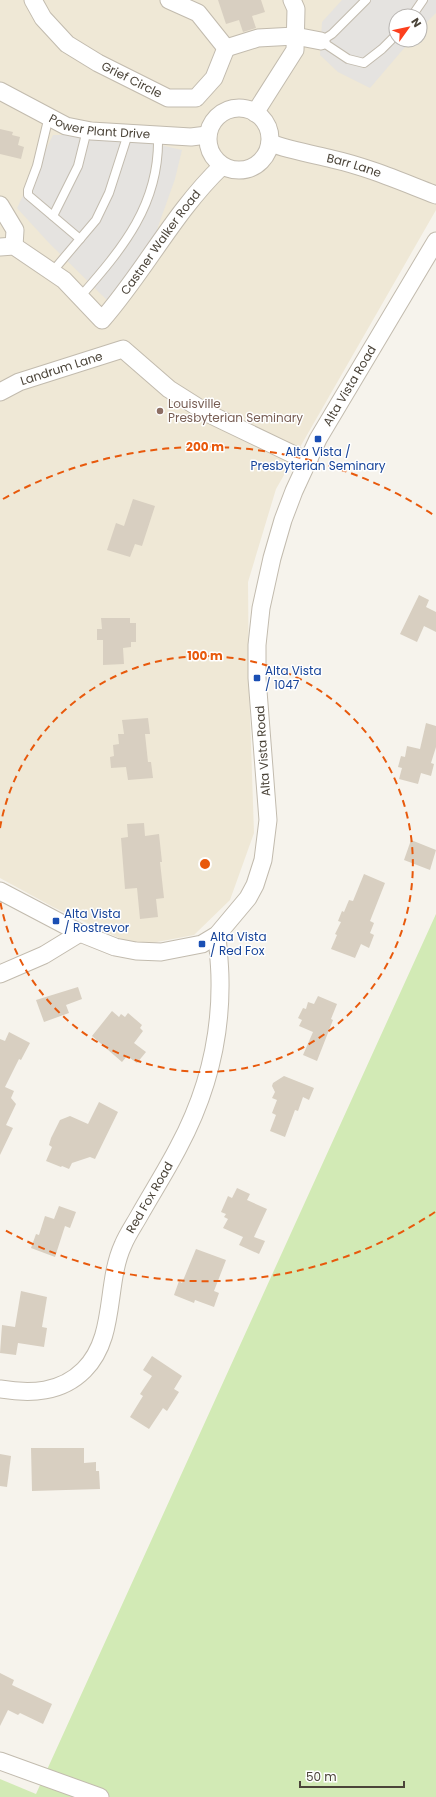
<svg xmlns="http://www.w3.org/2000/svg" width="436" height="1797" viewBox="0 0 436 1797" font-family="Poppins,sans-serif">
<rect width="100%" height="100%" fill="#f6f3ec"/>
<path fill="#efe8d6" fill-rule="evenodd" d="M0,0H436V210L276,489L248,582L249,685L254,833L230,900L194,935L136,946L53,907L0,878ZM396,16H420V40H396Z"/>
<path fill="#d2eab5" d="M436,914V1797H0V1779L36,1794Z"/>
<g fill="#e5e3e0">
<path d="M342,0H436V13L420,29V16H396V40H411L370,88L338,72L320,55L322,22Z"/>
<path d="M53,135H86L134,139L182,150L175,179L154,238L108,301L49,243L17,208Z"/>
</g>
<g fill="#d8cfc1">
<path d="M218,0H261L265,12L252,16L256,28L243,32L239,20L226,24Z"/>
<path d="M0,129L13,132L12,135L20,137L18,145L24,147L21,159L0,154Z"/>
<path d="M133,499L155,506L142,546L135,544L130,557L107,550L116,523L124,526Z"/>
<path d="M419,595L429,600L426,607L436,612V632L424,626L417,642L400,634Z"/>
<path d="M101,618H130V623H136V642H131V647L123,648L124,664L103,665V640H97V629H102Z"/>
<path d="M148,718L150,734H145L148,762H151L153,778L128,780L126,767L111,768L110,757L114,756L113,745L119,744L118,734H124L122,720Z"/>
<path d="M426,723L436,726V747L431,763L434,764L431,776L421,773L418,784L399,779L402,768L398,767L401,756L405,757L407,746L420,749Z"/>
<path d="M144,823L145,836L159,834L162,862H160L164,898L156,899L158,917L140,919L137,888L125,889L121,838L128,837L127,824Z"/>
<path d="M411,840L436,850L430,870L404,860Z"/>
<path d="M364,874L385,883L370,921L374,923L370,933L374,935L369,948L361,944L355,958L331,949L337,935L335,934L341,922L338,921L342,911L344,912L349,900L353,901Z"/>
<path d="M78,987L82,999L66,1005L69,1013L44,1022L36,1000Z"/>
<path d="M318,996L337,1004L331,1019L333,1020L317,1061L303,1055L313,1032L299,1026L302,1020L298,1018L303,1008L306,1009L308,1002L314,1004Z"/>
<path d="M112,1011L119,1017L121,1014L125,1017L128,1013L142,1025L140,1028L143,1031L134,1043L146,1052L137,1063L127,1056L122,1062L92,1036Z"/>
<path d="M9,1032L30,1043L21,1060L19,1059L5,1087L14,1091L11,1098L16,1104L6,1125L13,1128L0,1155V1039L5,1041Z"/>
<path d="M284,1076L314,1088L309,1100L303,1097L298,1111L295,1110L285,1137L270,1131L276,1115L272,1113L277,1100L272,1098L275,1092L272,1086L273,1083Z"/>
<path d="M99,1102L118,1112L95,1159L90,1157L72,1163L69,1169L62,1166L61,1167L46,1161L52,1147L49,1145L51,1138L60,1120L70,1116L88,1124Z"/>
<path d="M237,1188L250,1194L247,1200L267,1209L254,1237L265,1241L259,1254L239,1245L243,1237L223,1228L228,1219L224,1217L226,1214L221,1212L228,1196L232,1198Z"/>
<path d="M59,1206L76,1212L70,1228L65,1226L55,1257L31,1248L36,1234L39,1235L45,1216L54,1219Z"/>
<path d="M196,1249L226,1260L214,1291L219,1293L214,1307L195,1300L194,1303L174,1295L179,1281L182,1283Z"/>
<path d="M21,1291L47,1297L42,1327L47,1328L44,1347L18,1343L16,1355L0,1353L2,1325L15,1327Z"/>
<path d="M152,1356L182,1376L174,1389L179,1392L167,1411L163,1408L149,1429L130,1417L143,1396L140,1394L152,1376L143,1370Z"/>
<path d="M31,1448H84V1463L96,1462V1471H99L100,1489L32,1491Z"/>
<path d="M0,1454L11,1456L7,1487L0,1486Z"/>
<path d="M0,1673L14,1680L12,1685L52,1704L43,1724L20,1713L18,1715L8,1710L0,1726Z"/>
</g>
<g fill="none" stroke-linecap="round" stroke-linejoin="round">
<g stroke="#c2bbae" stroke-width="10">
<g id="lane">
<path d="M366,0L332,34L321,41L348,59L364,63L382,49L396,35"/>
<path d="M412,16L423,0"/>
<path d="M49,116L37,166L28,190V195L80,239"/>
<path d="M53,216L78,166L87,130"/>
<path d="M52,272L96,220L109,193L128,134"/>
<path d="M80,297C123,248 160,204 158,136"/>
</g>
</g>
<g stroke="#c2bbae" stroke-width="19">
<g id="street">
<path id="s1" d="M33,0L43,18L67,44L98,63L168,98H196L214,78L226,48"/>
<path d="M169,0L198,13L226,48"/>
<path d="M226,48L258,38L295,36L321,41"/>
<path id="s2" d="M0,91L66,126L91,131L191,137L207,135"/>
<circle cx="239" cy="139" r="31"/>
<path d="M255,113L295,50L296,9L292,0"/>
<path id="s3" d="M270,143C290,150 311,154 332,159C368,167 402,182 436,195"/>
<path d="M0,205L15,230L14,246"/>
<path id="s4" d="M0,247L14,246L64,280L102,320C145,271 174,212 222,166"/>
<path id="s5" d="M0,392L19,382L123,349L169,389L207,413L309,462"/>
<path id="s6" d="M0,891L80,933L115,947L136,951L161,952L202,944L217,935L248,898L255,885L263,860L268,820L257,678V645L261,608L272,558L283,520L294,491L318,439L436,241"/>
<path d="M0,974L44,955L80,933"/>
<path id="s7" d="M0,1389C31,1394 61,1393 84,1370C117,1337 105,1284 123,1245C127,1235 134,1225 139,1216C152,1193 166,1171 178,1148C206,1096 221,1039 220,980C220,965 218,950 217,935"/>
<path d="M0,1761L100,1797"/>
</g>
</g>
<use href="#lane" stroke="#fff" stroke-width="8"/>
<use href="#street" stroke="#fff" stroke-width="17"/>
</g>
<g fill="none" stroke="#e8590c" stroke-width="2" stroke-dasharray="7 5">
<path d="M0 828A208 208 0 1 1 0 900"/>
<path d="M435 1212A417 417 0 0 1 3 1229M3 499A417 417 0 0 1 435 516"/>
</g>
<circle fill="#8d6e63" stroke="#fff" stroke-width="1.5" cx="160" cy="411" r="4"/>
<g fill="#1a4fb4" stroke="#fff" stroke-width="1.5">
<rect x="314" y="435" width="8" height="8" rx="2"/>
<rect x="253" y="674" width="8" height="8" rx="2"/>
<rect x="52" y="917" width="8" height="8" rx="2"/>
<rect x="198" y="940" width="8" height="8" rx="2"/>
</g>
<g text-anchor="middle" stroke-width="3" stroke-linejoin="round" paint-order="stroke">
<g font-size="12" fill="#4b4439" stroke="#fff">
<text dy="4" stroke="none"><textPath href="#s1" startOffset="130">Grief Circle</textPath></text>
<text dy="4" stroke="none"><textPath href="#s2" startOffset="108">Power Plant Drive</textPath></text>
<text dy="4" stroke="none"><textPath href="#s3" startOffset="87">Barr Lane</textPath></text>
<text dy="4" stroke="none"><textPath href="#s4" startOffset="227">Castner Walker Road</textPath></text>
<text dy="4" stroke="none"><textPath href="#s5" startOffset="66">Landrum Lane</textPath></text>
<text dy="4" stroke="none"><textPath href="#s6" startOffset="817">Alta Vista Road</textPath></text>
<text transform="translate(263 751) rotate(-94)" y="4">Alta Vista Road</text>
<text dy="4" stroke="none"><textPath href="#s7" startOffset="277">Red Fox Road</textPath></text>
</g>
<g font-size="12" fill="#785e54" stroke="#fff" text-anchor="start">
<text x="168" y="408">Louisville<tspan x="168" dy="14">Presbyterian Seminary</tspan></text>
</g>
<g font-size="12" fill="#164399" stroke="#fff" text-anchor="start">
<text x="318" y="456" text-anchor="middle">Alta Vista /<tspan x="318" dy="14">Presbyterian Seminary</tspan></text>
<text x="265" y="675">Alta Vista<tspan x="265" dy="14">/ 1047</tspan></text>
<text x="64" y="918">Alta Vista<tspan x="64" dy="14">/ Rostrevor</tspan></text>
<text x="210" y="941">Alta Vista<tspan x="210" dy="14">/ Red Fox</tspan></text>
</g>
</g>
<circle cx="205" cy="864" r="6" fill="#e8590c" stroke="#fff" stroke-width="2"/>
<g font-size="12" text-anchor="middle" font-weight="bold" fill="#e8590c" stroke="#fff" stroke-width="3" stroke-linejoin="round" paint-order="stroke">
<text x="205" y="451">200 m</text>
<text x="205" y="660">100 m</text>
</g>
<g transform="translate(408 28) rotate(57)"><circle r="19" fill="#ffffff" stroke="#b7b4b0"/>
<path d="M0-3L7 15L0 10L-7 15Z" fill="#fc3f1d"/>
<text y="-6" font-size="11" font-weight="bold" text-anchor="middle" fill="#4b4439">N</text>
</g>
<path d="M300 1781v6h104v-6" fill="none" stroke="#4b4439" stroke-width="2"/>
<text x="306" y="1781" font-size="12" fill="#4b4439" stroke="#ffffff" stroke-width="3" paint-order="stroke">50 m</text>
</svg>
